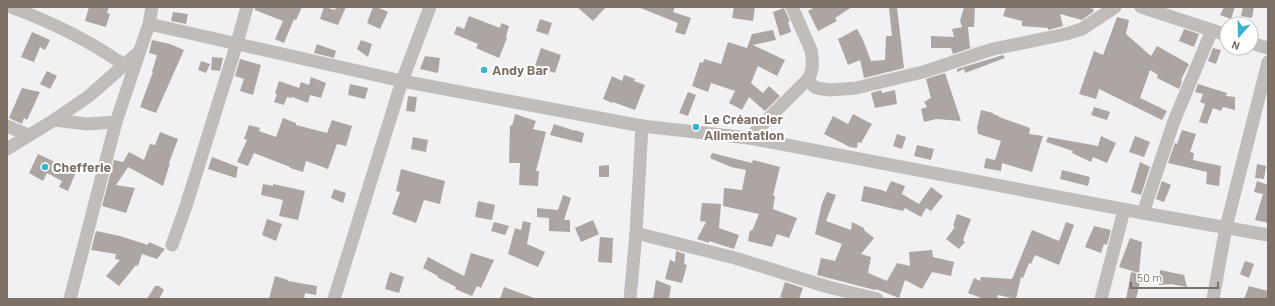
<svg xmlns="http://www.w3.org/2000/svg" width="1275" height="306" viewBox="0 0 1275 306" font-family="Barlow,sans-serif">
<rect width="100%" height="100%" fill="#f1f1f4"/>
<g fill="#ada5a1">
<path d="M89,7H109L107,13L110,14L106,27L85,21Z"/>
<path d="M255,7H302L296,20L294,19L284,43L275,39L283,21L255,10Z"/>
<path d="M324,7L335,10L336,7H346L338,25L320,19Z"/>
<path d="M373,7H377L388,12L380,29L367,23Z"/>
<path d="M577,7H606L593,21Z"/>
<path d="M638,7H675L673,12L691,18L685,35L675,32L678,23Z"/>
<path d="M734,7H755L753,21L732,18Z"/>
<path d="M815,7H852L835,18L837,21L818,31L808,11Z"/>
<path d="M897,7L904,68L864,78L860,60L848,65L838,39L857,29L863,40L871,61L885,60L886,36H892L889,8Z"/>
<path d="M964,7H975L974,27H968L970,48L986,43L953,54L951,48H931V36L954,37L952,29L962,27L960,21Z"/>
<path d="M1006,7L1068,8L1069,7H1086L1094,9L1093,12L1082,20L1060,14L1063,26L1048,30V28L1022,26V21L1003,16Z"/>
<path d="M1224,7H1235L1231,19L1220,15Z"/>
<path d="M1243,7H1254L1252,18L1241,16Z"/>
<path d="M784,8L790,21L788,22L791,32L780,36L773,12Z"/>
<path d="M173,12L188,14L186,24L171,21Z"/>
<path d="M469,16L500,28L501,23L509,26L506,37L507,38L499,58L476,48L478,44L454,34L457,26L464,29Z"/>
<path d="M1117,17L1129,20L1126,34L1151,56L1157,46L1189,64L1181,80L1182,81L1179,89L1157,78L1158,75L1150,70L1140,98L1167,111L1162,120L1099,89L1096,99L1079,94L1094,51L1103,55Z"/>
<path d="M540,19L552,23L548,35L536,31Z"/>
<path d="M1184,29L1199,34L1194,47L1179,41Z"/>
<path d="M773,30L776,40L753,45L785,60L777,76L758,66L751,83L763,93L769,86L780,96L765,111L749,97L742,110L729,103L735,91L711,83L708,92L692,86L700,62L703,63L704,59L721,64L728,42L747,48L752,34Z"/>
<path d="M32,32L50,40L45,50L40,47L34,62L21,57Z"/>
<path d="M152,40L170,44L184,50L156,113L140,107L153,72H152L157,55L149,53Z"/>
<path d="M361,40L372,44L368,57L357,49Z"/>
<path d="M317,44L336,51L334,58L314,53Z"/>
<path d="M541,48L561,55L555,73L535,66Z"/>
<path d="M1213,48L1221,50L1216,64L1208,61Z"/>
<path d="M1003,55L1005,58L965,73L964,69L957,72V69Z"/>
<path d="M425,56L440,58L438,73L420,69Z"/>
<path d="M212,57L223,58L220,71L211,70Z"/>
<path d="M240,59L261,65L253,95L240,91L244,79L235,76Z"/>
<path d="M201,61L210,64L206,73L198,70Z"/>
<path d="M47,71L57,76L50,89L40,84Z"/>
<path d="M945,73L961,121L936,119L924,122L921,109L927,107L924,102L931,98L926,79Z"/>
<path d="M624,75L635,79L634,81L645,85L635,110L613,102L612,103L603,99L612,76L622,81Z"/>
<path d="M311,77L326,83L321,98L310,95L308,103L292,97L291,98L287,97L284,105L274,102L277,94L275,93L279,81L299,88L301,82L309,85Z"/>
<path d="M350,84L368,88L365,99L348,95Z"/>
<path d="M1198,84L1227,93L1226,96L1235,97V110L1223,107L1221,111L1213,108L1207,124L1199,122L1205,104L1200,102L1203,94L1195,92Z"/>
<path d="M22,88L40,92L27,120L24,118L22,124L9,118Z"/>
<path d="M881,90L882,93L895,90L897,104L875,108L871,93Z"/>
<path d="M688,92L696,95L688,116L679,113Z"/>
<path d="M408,96L417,97L415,112L406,111Z"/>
<path d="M1094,107L1110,112L1107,120L1091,115Z"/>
<path d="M981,110L993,113V114L999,116V117L1030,128L1029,134L1043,136L1032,172L1002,163L1001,171L984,168L986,158L995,160L1001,141L978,134L977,128Z"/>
<path d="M515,114L536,121L533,129L546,132L536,171H539L538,186L519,185L520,163H509L510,125L512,126Z"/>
<path d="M853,114L872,124L861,143L858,142L857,148L850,147L824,134L833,116L848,124Z"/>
<path d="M283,118L296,123V125L327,133L332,120L352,126L346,146L337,144L328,169L306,161L303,172L290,168V167L254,153L248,166L237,162L247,140L244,139L249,125L260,128L259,131L276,137Z"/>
<path d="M554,124L575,131V130L584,133L582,143L550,135Z"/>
<path d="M1182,130L1196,134L1190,152L1194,153L1193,160L1221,166L1219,186L1206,184L1207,172L1168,163L1175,143L1177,144Z"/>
<path d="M160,132L178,139L169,163H170L163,186L128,167L116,185L135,188L126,213L102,206L114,160L123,162L129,152L144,160L150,144L155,145Z"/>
<path d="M897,134L906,137L902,149L893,146Z"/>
<path d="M1101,136L1116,143L1107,163L1093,157L1091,162L1072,153L1073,151L1046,142L1048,137L1098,146Z"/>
<path d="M1135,136L1150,142L1144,157L1129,152Z"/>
<path d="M413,137L428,140L426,152L411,149Z"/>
<path d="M917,145L934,149L931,160L914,156Z"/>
<path d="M712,153L752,163L753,160L780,167L773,196H775L773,209L797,218L789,238L777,234L772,247L748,241L750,230L752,231L759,214L723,206L724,188L742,190L746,170L731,167L710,158Z"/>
<path d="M38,154L76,172L68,191L59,187L62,181L47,173L43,181L29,173Z"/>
<path d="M212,157L238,167L236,178L208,169Z"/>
<path d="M1140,162L1150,167L1141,195L1131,192Z"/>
<path d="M1257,164L1266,166L1264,179L1255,178Z"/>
<path d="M609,165V177H599V166Z"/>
<path d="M401,169L445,181L440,204L424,200L416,223L392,214L400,192L396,191Z"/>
<path d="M1062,170L1090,177L1088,186L1060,179Z"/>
<path d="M891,181L905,186L902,194L919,204L931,187L943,196L931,211L926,208L921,217L905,208L903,211L861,201L864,186L882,190L886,192Z"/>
<path d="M1162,181L1171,185L1164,202L1156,199Z"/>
<path d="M1257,181L1268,185V223L1255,220L1263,194L1254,192Z"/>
<path d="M263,184L273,186V184L305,191L298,220L279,216L283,200L261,195Z"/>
<path d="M334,189L346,193L343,203L331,198Z"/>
<path d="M827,192L836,195L826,221L851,230L852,222L864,228V230L874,238L861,254L871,257L868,273L887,281L897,263L910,266L909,252L932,250L933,257L954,262L951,276L932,272L922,289L905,280L899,298L876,289L875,290L817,275L821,258L835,261L842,244L815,234L822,203Z"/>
<path d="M563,195L571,198L564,220H570V232L549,231V218L537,217V208L558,210Z"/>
<path d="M478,201L495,205L492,220L475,217Z"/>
<path d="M702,203L721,204L719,228L739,235L734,249L709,241V243L697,239L706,222L700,221Z"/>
<path d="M957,214L971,219L963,240L965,242L959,249L946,239L955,227L953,226Z"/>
<path d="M267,219L282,224L276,241L262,235Z"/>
<path d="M593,220L599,234L581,242L575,228Z"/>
<path d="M523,221L531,223L527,244L545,252L538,267L508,254L515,228L521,230Z"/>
<path d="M494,222L509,226L505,235L491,231Z"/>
<path d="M1066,222L1074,225L1059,265L1035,255L1031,264L1029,263L1023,278L1021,277L1016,299L998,295L997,299H984L968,293L974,278L980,281L981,277L1012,279L1032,230L1059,241Z"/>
<path d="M1094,226L1111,230L1107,245L1104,244L1101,253L1085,247Z"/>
<path d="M96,231L120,236L148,245L149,242L165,249L157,259L142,254L138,266L136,265L119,286L106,276L120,260L115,259L116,254L91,250Z"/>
<path d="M600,237L613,238L612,263L598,262Z"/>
<path d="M1130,238L1142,242L1139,273L1119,267Z"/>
<path d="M676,251L685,254L684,264L687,265L682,283L665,279L670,260L675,262Z"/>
<path d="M471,253L494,260L481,288L477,286L472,296L455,289L456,287L437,277L438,276L423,268L428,257L464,276Z"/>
<path d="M1245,261L1254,264L1249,278L1240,274Z"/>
<path d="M1160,270L1184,275L1187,287L1171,284L1159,285Z"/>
<path d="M390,272L404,277L399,293L385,289Z"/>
<path d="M1131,272L1142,274L1136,299H1126Z"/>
<path d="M275,276L288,280V281L317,286L316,295L305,293L304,299H269Z"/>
<path d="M656,280L671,286L669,299H653Z"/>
<path d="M785,282L803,288L799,299H786L780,297Z"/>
<path d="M155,286H159L164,290L159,299H147Z"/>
<path d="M1249,286L1268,291V299H1244Z"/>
<path d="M504,287L534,298V299H500Z"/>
</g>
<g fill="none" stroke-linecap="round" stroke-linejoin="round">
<g stroke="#c0bcb9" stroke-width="13">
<path d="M11,7C51,22 89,40 124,65"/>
<path d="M1141,7L1227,35"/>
<path d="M149,24L152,7"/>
<path d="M1251,43L1268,48"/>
<path d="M807,80L816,88L830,90L856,88L889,80L923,72L993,49L1066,34L1082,29L1115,7"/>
<path d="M54,120L87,124L116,122"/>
<path d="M7,126L28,135"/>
<path d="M749,138L807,80C814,72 813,61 811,50L792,7"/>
<path d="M7,149L54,120L89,96L139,52"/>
<path d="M1143,213L1174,121L1212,30"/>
<path d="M636,233L735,258L828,287L877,299"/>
<path d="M172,245L186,206L237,43L247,7"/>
<path d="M70,299L116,122L149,24L402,81L642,126L749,138L1143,213L1268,235"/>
<path d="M334,299L402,81L430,7"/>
<path d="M630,299L636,233L642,126"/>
<path d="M1101,299L1124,210"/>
<path d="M1213,299L1226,227L1268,62"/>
</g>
</g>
<g fill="#35b3cf" stroke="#fff" stroke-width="1.5">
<circle cx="484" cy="70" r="4"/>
<circle cx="696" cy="127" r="4"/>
<circle cx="45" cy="167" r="4"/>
</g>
<g text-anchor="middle" stroke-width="4" stroke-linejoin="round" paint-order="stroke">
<g font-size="14" font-weight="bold" fill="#7f7066" stroke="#fff" text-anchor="start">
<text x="492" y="75">Andy Bar</text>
<text x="704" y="124">Le Créancier<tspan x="704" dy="16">Alimentation</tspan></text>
<text x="53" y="172">Chefferie</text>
</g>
</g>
<rect width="1275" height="306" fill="none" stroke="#7f7066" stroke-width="16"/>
<g transform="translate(1239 36) rotate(200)"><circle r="19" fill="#ffffff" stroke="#ccc6c2"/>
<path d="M0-3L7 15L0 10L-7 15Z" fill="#35b3cf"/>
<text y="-6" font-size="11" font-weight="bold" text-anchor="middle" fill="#7f7066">N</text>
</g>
<path d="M1131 282v6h87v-6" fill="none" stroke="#7f7066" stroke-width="2"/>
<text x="1137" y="282" font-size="12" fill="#7f7066" stroke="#ffffff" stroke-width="3" paint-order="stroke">50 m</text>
</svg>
